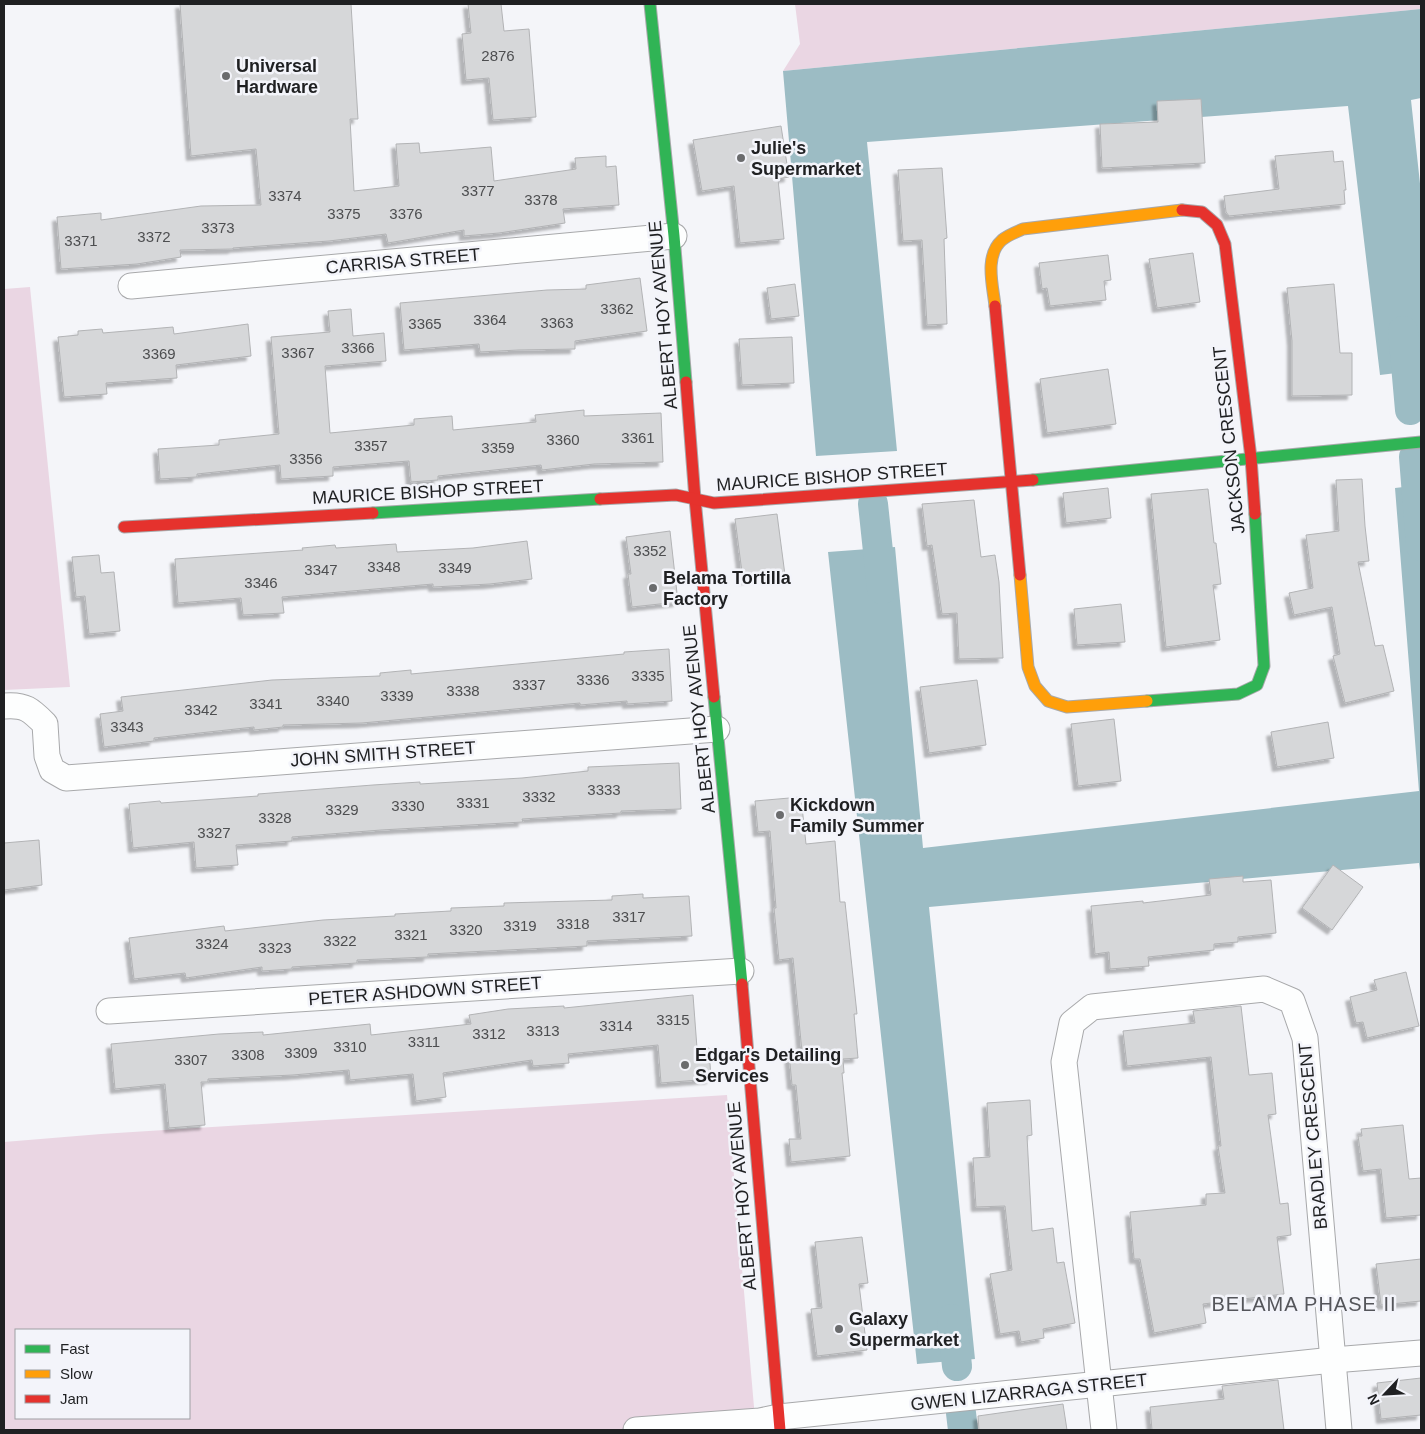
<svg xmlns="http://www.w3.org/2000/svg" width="1425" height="1434" viewBox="0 0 1425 1434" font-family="Arial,sans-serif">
<defs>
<filter id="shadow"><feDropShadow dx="-4.5" dy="4.5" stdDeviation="1" flood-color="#0004"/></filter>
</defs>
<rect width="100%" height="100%" fill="#f4f5f9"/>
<g fill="#ead6e3" fill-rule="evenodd">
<path d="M795,4H1421V9L783,71L800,44Z"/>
<path d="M30,287L70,687L4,690V289Z"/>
<path d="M727,1095L756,1430H4V1142L101,1134ZM16,1330H189V1418H16Z"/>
</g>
<g fill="#9cbcc4">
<path d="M1421,9V98L1411,100L1421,193V370L1380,375L1348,106L867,142L897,451L816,456L783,71Z"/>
<path d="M1421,485V878L1419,863L929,907L975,1359L917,1364L828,552L895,547L923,848L1419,791L1395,488Z"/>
</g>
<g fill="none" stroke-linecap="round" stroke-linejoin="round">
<g stroke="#9cbcc4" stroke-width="30">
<path d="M1403,331L1410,410"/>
<path d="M1414,457L1421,546"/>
<path d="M873,504L882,589"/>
<path d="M952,1319L957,1366"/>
<path d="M961,1413L963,1430"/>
</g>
</g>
<g fill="#d6d7d9" stroke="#b2b3b5" filter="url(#shadow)">
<path d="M180,4H351L358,119H350L354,191L399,186L396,144L419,143L420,153L491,147L494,181L576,169L575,158L606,156V167L616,166L619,205L563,209L565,223L499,233L464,236V230L388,243L386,234L329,241L233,248V249L180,250L181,257L137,264L61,269L57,217L101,213V220L201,206L261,205L256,149L191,156Z"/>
<path d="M468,4H501L504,31L529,29L536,117L493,120L489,78L466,80L462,34L471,33Z"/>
<path d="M1201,99L1205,163L1102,168L1100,124L1158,122L1157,101Z"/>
<path d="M781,126L789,177L778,179L784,239L740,243L734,186L702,191L693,140Z"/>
<path d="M1333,151L1334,162L1343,161L1346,190H1344L1345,204L1229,216L1226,212L1224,196L1279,189L1275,156Z"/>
<path d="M942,168L947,238L944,239L947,324L927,325L922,240L903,241L898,170Z"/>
<path d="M1193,253L1200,302L1157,308L1149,259Z"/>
<path d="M1108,255L1111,280L1104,281L1106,300L1050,306L1047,288L1042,289L1039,263Z"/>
<path d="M640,278L647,331L575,341V349L518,350L480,352L479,344L404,350L400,303L547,290L586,289V285Z"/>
<path d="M795,284L799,316L771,319L767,288Z"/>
<path d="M1334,284L1340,353H1352V395L1292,396V341L1287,288Z"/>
<path d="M351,309L353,336L384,333L386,361L325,366L330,433L414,425V419L452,416L453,430L536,422L535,415L584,410V416L661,413L663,462L594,464L542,470L541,465L438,476V480L411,482L409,461L333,467V476L281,479L280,465L197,474V477L160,479L158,449L219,445V440L279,434L271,337L330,332L328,311Z"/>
<path d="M248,324L251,356L176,365L177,378L106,383L107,394L64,397L58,337L78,335V331L102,329L103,333L173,327L174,334Z"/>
<path d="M792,337L794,383L742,385L739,339Z"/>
<path d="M1108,369L1116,424L1047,433L1040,379Z"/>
<path d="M1362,479L1365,526L1369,561L1358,562L1375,646L1383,645L1394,691L1345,703L1333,656L1340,654L1332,607L1294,615L1289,593L1313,588L1306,535L1339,531L1336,480Z"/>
<path d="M1108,488L1111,518L1066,523L1063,493Z"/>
<path d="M1208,489L1214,543H1216L1221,584L1213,585L1220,640L1166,647L1151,494Z"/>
<path d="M974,500L981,557L995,555L999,582L1003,658L959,659L957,613L942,614L932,545L927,546L922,504Z"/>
<path d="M777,514L785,575L743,580L735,519Z"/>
<path d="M670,531L678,602L632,607L628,574H631L626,537Z"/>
<path d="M527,541L532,579L490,584L433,587V584L282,597L284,613L243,615L241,598L178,603L175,559L303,550L302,548L335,545L336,548L396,544L397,552L473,548Z"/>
<path d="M99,555L101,573L114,572L120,631L89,634L85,596L76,597L72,557Z"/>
<path d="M1121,604L1125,642L1077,645L1074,609Z"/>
<path d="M669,649L672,701L627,704V701L580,705V703L362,723L283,725V727L254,730V727L154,738V741L104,747L100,714L123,711L121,697L272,680L380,676V673L411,670V674L624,654V652Z"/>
<path d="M977,680L986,745L929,753L920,687Z"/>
<path d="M1114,719L1121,781L1078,786L1071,724Z"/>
<path d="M1328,722L1334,758L1277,767L1271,732Z"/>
<path d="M679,763L681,809L621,811V813L522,819L523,822L381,830L292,837V841L236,845L238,865L196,868L194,842L133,848L129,804L160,801L161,803L258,796V794L373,785L420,782V784L522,778L588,771V767Z"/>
<path d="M801,797L806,844L835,841L840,902H845L857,1014H854L858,1058L843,1059L844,1073H842L850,1156L791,1162L789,1139H801L796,1085H792L789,1053L802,1052L793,958L779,960L774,908H776L770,831L758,832L755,801Z"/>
<path d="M39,840L42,885L4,890V843Z"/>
<path d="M1333,865L1363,887L1332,930L1302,908Z"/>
<path d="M1243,876V882L1271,880L1276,933L1238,937V942L1214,944V950L1148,957L1149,966L1110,969L1109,952L1095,954L1091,906L1143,901V903L1211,895L1209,879Z"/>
<path d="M643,894V898L689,896L692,936L587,941V946L428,954V957L357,960V963L292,967V969L262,971V967L186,978L185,973L134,979L129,938L224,926L225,931L323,920L395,916V914L451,911V908L504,906V903L612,900V896Z"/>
<path d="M1406,972L1419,1026L1367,1038L1363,1022L1356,1023L1350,997L1377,990L1374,980Z"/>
<path d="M693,995L697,1048H709L711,1079L661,1083L658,1045L568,1054L569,1063L533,1066L532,1060L443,1073L446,1097L416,1101L413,1074L350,1080L349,1070L293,1075L208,1079V1082H201L205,1125L169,1128L165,1084L115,1089L111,1044L219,1034L263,1032V1035L370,1024L371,1035L471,1024L469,1015L508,1009L564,1006V1008Z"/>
<path d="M1241,1006L1249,1075L1272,1073L1276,1114L1268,1115L1280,1204L1288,1203L1291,1235L1277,1237L1284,1294L1203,1304L1206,1323L1154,1333L1140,1259H1134L1130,1212L1206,1205V1194L1225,1193L1218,1146H1221L1211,1057L1127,1066L1123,1031L1195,1023L1193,1011Z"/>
<path d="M1030,1100L1032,1135L1027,1136L1032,1231L1053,1228L1057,1263L1064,1262L1075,1323L1043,1329L1044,1338L1021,1342L1019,1331L1000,1334L990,1274L1012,1270L1005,1206L976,1207L973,1158L990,1157L987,1103Z"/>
<path d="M1403,1125L1409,1179L1421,1178V1215L1386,1218L1381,1169L1363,1171L1358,1136H1362L1361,1129Z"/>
<path d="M862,1237L868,1283L859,1284L867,1350L817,1356L811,1309L822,1308L815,1242Z"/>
<path d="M1421,1259V1301L1381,1305L1376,1264Z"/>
<path d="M1421,1378V1415L1381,1419L1377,1383Z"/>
<path d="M1278,1380L1284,1430H1152L1150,1407L1224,1399L1222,1386Z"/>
<path d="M1063,1404L1067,1430H979L978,1416Z"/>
</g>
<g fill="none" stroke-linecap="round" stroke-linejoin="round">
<g stroke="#a8a9ab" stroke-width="27">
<g id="street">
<path d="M131,286L674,236"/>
<path d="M4,706C25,704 31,710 45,724L47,756L52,770L66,778L717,729"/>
<path d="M109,1011L741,971"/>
<path d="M636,1430L760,1421L779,1417L1333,1360L1421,1353"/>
<path d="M1104,1430L1064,1062L1072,1023L1092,1007L1264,989L1292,1001L1305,1038L1339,1430"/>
</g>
</g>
<g stroke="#a8a9ab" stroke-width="13">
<g id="fast">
<path d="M650,4L674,236L686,382"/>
<path d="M1033,480L1421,442"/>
<path d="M373,513L600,499"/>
<path d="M714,697L742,984"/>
<path d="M1147,701L1238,694L1257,685L1264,666L1255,514"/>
</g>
</g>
<g stroke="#a8a9ab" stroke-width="13">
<g id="slow">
<path d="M995,306C993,286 984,256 1002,240C1008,235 1016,232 1023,229L1182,210"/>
<path d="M1020,575L1028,667L1035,686L1048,701L1067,707L1147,701"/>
</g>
</g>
<g stroke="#a8a9ab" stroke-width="13">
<g id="jam">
<path d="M1182,210L1202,212L1217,225L1225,244L1251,458L1255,514"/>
<path d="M995,306L1020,575"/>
<path d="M686,382L695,499L714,697"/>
<path d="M600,499L676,495L714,503L1033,480"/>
<path d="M124,527L373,513"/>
<path d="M742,984L780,1430"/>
</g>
</g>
<use href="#street" stroke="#fdfefe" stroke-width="25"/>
<use href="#fast" stroke="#30b455" stroke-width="11"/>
<use href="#slow" stroke="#ff9f0a" stroke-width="11"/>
<use href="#jam" stroke="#e5322d" stroke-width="11"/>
</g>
<g fill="#6a6b6d" stroke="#f3f4fa" stroke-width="2">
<circle cx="226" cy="76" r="5"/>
<circle cx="741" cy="158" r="5"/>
<circle cx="653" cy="588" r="5"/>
<circle cx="780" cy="815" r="5"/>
<circle cx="685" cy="1065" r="5"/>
<circle cx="839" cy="1329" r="5"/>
</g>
<g text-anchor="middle" stroke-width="5" stroke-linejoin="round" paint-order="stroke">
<g font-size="15" fill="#4d4e50">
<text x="498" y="61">2876</text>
<text x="478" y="196">3377</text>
<text x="285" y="201">3374</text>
<text x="541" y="205">3378</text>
<text x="344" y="219">3375</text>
<text x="406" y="219">3376</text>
<text x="218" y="233">3373</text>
<text x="154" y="242">3372</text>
<text x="81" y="246">3371</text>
<text x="617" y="314">3362</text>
<text x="490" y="325">3364</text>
<text x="557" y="328">3363</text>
<text x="425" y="329">3365</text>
<text x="358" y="353">3366</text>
<text x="298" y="358">3367</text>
<text x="159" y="359">3369</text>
<text x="638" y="443">3361</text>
<text x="563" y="445">3360</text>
<text x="371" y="451">3357</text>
<text x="498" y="453">3359</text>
<text x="306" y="464">3356</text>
<text x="650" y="556">3352</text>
<text x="384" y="572">3348</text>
<text x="455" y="573">3349</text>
<text x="321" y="575">3347</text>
<text x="261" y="588">3346</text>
<text x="648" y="681">3335</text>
<text x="593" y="685">3336</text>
<text x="529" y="690">3337</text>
<text x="463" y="696">3338</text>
<text x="397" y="701">3339</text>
<text x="333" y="706">3340</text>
<text x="266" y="709">3341</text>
<text x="201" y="715">3342</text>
<text x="127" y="732">3343</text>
<text x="604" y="795">3333</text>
<text x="539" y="802">3332</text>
<text x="473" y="808">3331</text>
<text x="408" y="811">3330</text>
<text x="342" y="815">3329</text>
<text x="275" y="823">3328</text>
<text x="214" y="838">3327</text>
<text x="629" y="922">3317</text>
<text x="573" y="929">3318</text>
<text x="520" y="931">3319</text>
<text x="466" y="935">3320</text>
<text x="411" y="940">3321</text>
<text x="340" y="946">3322</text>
<text x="212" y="949">3324</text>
<text x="275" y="953">3323</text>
<text x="673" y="1025">3315</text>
<text x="616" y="1031">3314</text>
<text x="543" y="1036">3313</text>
<text x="489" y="1039">3312</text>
<text x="424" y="1047">3311</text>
<text x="350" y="1052">3310</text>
<text x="301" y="1058">3309</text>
<text x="248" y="1060">3308</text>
<text x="191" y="1065">3307</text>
</g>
<g font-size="18" font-weight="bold" fill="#1f2022" stroke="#f3f4fa" text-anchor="start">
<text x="236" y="72">Universal<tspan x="236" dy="21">Hardware</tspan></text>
<text x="751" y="154">Julie's<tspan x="751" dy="21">Supermarket</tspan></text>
<text x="663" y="584">Belama Tortilla<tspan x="663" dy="21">Factory</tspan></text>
<text x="790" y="811">Kickdown<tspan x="790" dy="21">Family Summer</tspan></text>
<text x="695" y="1061">Edgar's Detailing<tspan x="695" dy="21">Services</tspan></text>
<text x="849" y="1325">Galaxy<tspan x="849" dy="21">Supermarket</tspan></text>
</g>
<g font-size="18" fill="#1f2022" stroke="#f3f4fa">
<text transform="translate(403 261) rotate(-5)" y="6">CARRISA STREET</text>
<text transform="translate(663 315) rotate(-95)" y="6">ALBERT HOY AVENUE</text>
<text transform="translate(1229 440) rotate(-96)" y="6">JACKSON CRESCENT</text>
<text transform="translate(832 477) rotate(-4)" y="6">MAURICE BISHOP STREET</text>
<text transform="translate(428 492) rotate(-3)" y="6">MAURICE BISHOP STREET</text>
<text transform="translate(699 719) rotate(-96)" y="6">ALBERT HOY AVENUE</text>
<text transform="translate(383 754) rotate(-4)" y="6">JOHN SMITH STREET</text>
<text transform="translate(425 991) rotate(-4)" y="6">PETER ASHDOWN STREET</text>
<text transform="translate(1313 1136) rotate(-95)" y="6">BRADLEY CRESCENT</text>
<text transform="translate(742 1196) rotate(-95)" y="6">ALBERT HOY AVENUE</text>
<text transform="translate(1029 1392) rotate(-6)" y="6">GWEN LIZARRAGA STREET</text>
</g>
<g font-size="20" letter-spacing="1" fill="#54555a" stroke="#f3f4fa">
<text x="1304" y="1311">BELAMA PHASE II</text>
</g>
</g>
<rect width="1425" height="1434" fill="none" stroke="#1f2022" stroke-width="10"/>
<rect x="15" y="1329" width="175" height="90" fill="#f3f4fa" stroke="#9e9fa4"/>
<rect x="25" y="1345" width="25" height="8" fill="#30b455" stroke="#9e9fa4"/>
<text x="60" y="1354" font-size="15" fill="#1f2022">Fast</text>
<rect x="25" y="1370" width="25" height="8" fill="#ff9f0a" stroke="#9e9fa4"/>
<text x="60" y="1379" font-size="15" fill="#1f2022">Slow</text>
<rect x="25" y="1395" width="25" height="8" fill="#e5322d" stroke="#9e9fa4"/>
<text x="60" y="1404" font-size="15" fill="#1f2022">Jam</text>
<g transform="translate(1385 1394) rotate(245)" stroke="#f3f4fa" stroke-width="4" paint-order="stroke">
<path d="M0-4L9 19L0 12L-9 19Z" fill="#1f2022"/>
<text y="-8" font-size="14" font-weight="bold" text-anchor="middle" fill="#1f2022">N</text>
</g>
</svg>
